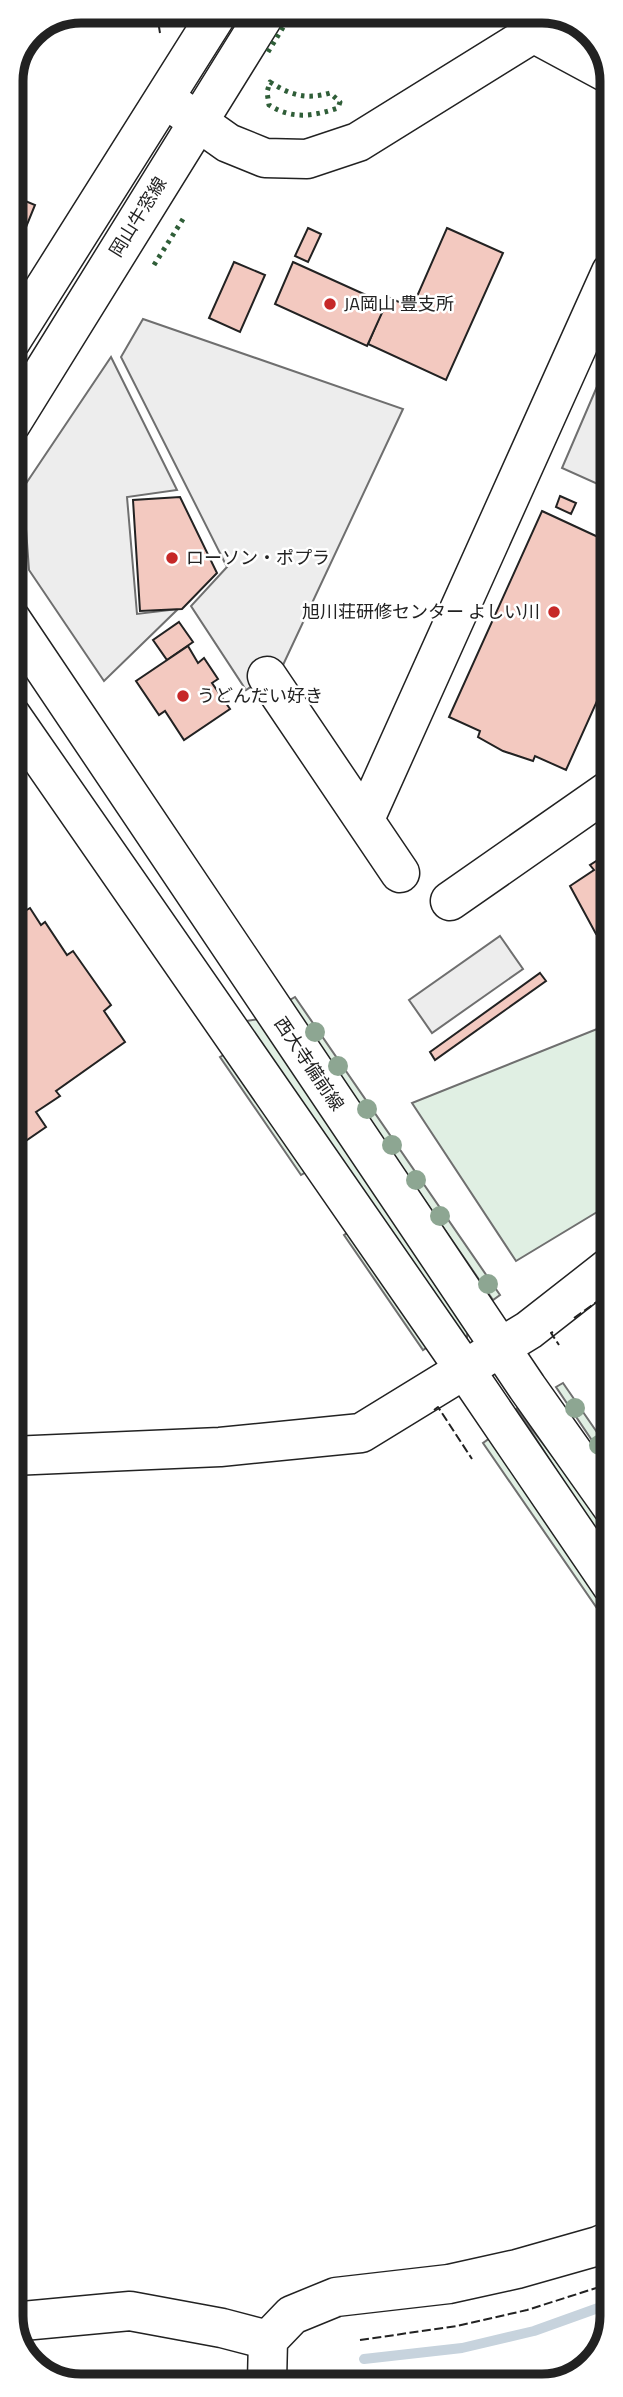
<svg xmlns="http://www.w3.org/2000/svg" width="623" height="2397" viewBox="0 0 623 2397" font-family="'Titillium Web','Noto Sans JP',sans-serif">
<rect width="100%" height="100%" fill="#fff"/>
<g fill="#e0efe3" stroke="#6f6f6f" stroke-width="2">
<path d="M295,997L500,1295L493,1300L288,1001Z"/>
<path d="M260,1019L468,1324L467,1337L457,1334L246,1021Z"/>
<path d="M612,1023V1203L516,1261L412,1103Z"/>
<path d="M227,1053L308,1171L301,1175L220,1057Z"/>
<path d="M350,1231L429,1346L423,1350L344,1235Z"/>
<path d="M563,1383L612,1454V1470L556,1387Z"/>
<path d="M516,1408L612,1535V1556Z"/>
<path d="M490,1438L612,1620V1630L483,1443Z"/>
</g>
<g fill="#ededed" stroke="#6f6f6f" stroke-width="2">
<path d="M143,319L403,409L283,665L246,690L191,606L227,567L121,357Z"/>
<path d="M611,354V490L562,468Z"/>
<path d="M111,357L177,490L127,497L137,614L178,609L104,681L29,570L23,488Z"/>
<path d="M500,936L523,969L432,1033L409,1000Z"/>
</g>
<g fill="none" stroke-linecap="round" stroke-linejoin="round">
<path stroke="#c7d3dd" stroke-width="10" d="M364,2359L462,2348L534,2331L612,2303"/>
</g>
<g fill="#f3c9c0" stroke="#222" stroke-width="2">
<path d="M11,195L35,205L11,264Z"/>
<path d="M308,228L321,234L308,262L295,256Z"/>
<path d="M447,228L503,253L446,380L368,344L388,297L412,308Z"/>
<path d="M234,262L265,275L240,332L209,318Z"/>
<path d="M293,262L386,304L367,346L275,304Z"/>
<path d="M560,496L576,503L571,514L556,507Z"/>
<path d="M180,497L217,573L182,609L140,611L133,500Z"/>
<path d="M542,511L611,543V683L606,681L566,770L535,756L533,761L503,751L478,737L480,731L449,717Z"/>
<path d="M179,622L193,642L167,660L153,640Z"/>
<path d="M188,646L198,663L204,658L218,679L212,683L230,709L184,740L165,711L159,715L136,681Z"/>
<path d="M612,851V952L596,934L570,886L594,870L590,865Z"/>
<path d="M11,902L20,914L30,908L41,925L45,922L67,955L73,951L111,1005L104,1011L125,1042L56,1091L60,1096L36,1112L46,1127L11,1151Z"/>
<path d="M540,973L546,981L435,1060L430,1052Z"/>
</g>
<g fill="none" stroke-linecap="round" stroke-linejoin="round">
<g stroke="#222" stroke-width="41">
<g id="minor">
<path d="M533,33L611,75"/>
<path d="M173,104L228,143L265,158L307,159L358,142L561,16"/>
<path d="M267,676L400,873"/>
<path d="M365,819L611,272"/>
<path d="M450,901L612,788"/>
<path d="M11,1456L220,1447L361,1433L529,1330L612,1265"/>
<path d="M12,2322L130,2311L222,2328L268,2340"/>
<path d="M269,2386L267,2381L268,2340L292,2315L336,2297L449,2284L517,2269L598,2246L612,2240"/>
</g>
</g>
<g stroke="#222" stroke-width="41">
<g id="major">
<path d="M11,341L219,11"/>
<path d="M11,424L267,11"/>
<path d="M11,619L527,1387L612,1507"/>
<path d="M11,715L465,1370L612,1586"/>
</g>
</g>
<use href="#minor" stroke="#fff" stroke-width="38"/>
<use href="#major" stroke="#fff" stroke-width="38"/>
<g stroke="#2f5e38" stroke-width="5" stroke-dasharray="3.5 5" stroke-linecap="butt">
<path d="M268,52L293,11"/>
<path d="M270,82C290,95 306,100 330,93L340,102L338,108C314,116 292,120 269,105L267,92Z"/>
<path d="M154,265L183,219"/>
</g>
<g stroke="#222" stroke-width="2" stroke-dasharray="9 3.5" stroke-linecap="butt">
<path d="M160,33L158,21L172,19L177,11"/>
<path d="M574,1318L608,1294"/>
<path d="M553,1332L551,1333L559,1345"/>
<path d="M434,1410L438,1407L472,1459"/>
<path d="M360,2340L457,2326L527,2310L612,2283"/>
<path d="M341,2385L344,2381L388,2373"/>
</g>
</g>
<g fill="#8da692">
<circle cx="315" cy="1032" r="10"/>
<circle cx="338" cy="1066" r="10"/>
<circle cx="367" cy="1109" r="10"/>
<circle cx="392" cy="1145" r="10"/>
<circle cx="416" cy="1180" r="10"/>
<circle cx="440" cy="1216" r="10"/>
<circle cx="488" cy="1284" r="10"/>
<circle cx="575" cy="1408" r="10"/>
<circle cx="599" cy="1445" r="10"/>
</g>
<g fill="#c62828" stroke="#fff" stroke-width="2.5">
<circle cx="330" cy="304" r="7"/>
<circle cx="172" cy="558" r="7"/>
<circle cx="554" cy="612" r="7"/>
<circle cx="183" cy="696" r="7"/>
</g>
<g text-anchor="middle" stroke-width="5" stroke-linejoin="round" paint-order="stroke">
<g font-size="18" fill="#222" stroke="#fff">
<text transform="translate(138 217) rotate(-58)" y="6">岡山牛窓線</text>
<text transform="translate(309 1064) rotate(56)" y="6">西大寺備前線</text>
</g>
<g font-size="18" fill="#222" stroke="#fff" text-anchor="start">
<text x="344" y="310">JA岡山 豊支所</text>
<text x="186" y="564">ローソン・ポプラ</text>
<text x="540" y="618" text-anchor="end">旭川荘研修センター よしい川</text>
<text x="197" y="702">うどんだい好き</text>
</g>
</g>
<path d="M0 0H623V2397H0ZM81 23H542A58 58 0 0 1 600 81V2316A58 58 0 0 1 542 2374H81A58 58 0 0 1 23 2316V81A58 58 0 0 1 81 23Z" fill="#fff" fill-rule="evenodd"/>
<path fill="none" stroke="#222" stroke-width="9" d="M81 23H542A58 58 0 0 1 600 81V2316A58 58 0 0 1 542 2374H81A58 58 0 0 1 23 2316V81A58 58 0 0 1 81 23Z"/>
</svg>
